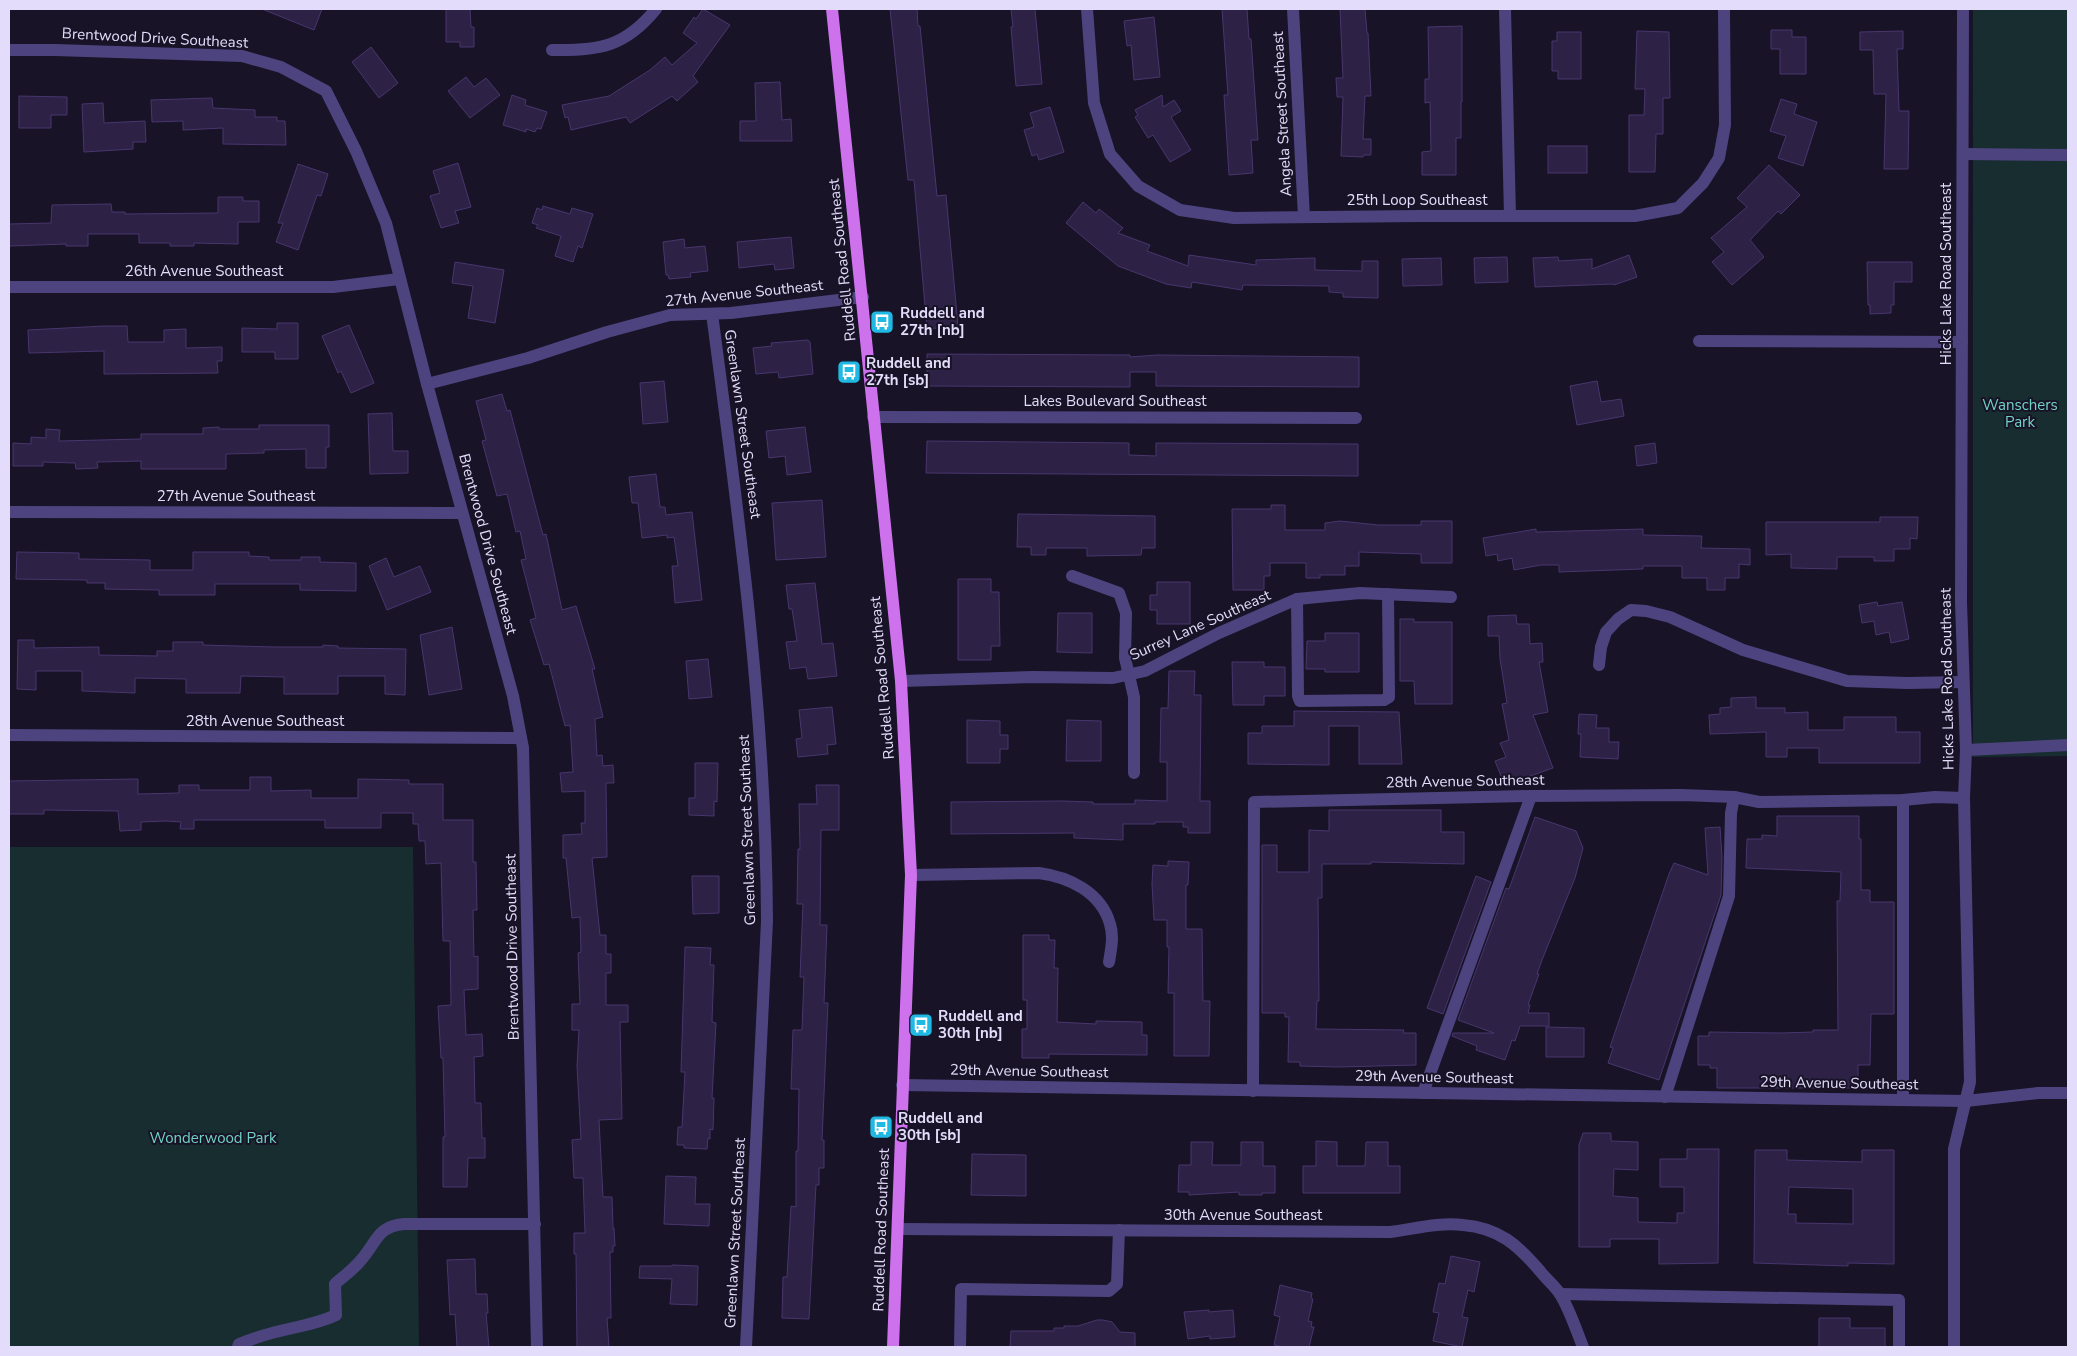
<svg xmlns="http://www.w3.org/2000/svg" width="2077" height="1356" viewBox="0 0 2077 1356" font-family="'Nunito Sans',sans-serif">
<rect width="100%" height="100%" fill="#181326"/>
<g fill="#172d2f">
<path d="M1973,9H2068V756L1973,757Z"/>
<path d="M9,847H413L419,1347H9Z"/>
</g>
<g fill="#2d2145" stroke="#48366e" fill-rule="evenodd">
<path d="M262,9H322L314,30Z"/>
<path d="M446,9H470L471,27H474V47H460V42H446Z"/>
<path d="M703,9L730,25L693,76L698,82L677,101L672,96L630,123L626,117L571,130L568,117L565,118L562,105L609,96L650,70L665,57L672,65L697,43L683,33L694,17L696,19Z"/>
<path d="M890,9H917L918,26H920L937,196L946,195L958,326L927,329L914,180H908Z"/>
<path d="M1011,9H1035L1042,84L1016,86L1011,27H1013Z"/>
<path d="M1222,9H1247L1249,39H1251L1258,140H1251L1253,173L1229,175L1224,95H1228Z"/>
<path d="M1340,9H1365L1367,33H1368L1371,96H1365L1363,139H1371V155H1364L1363,157L1341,156L1343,97H1337L1336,78H1343Z"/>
<path d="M1154,17L1160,77L1134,80L1131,45L1127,46L1124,21Z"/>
<path d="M1462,26V102H1461V138H1456V175H1422V152L1431,151L1430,102L1425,103V79H1429L1428,27Z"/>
<path d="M1771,30H1792V37H1806V74H1780V49H1771Z"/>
<path d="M1637,31L1669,32L1670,98H1663V134H1656L1655,172H1629V115H1644L1645,89H1635Z"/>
<path d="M1903,31V49H1897L1899,111H1909L1908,169H1884L1886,94H1874L1873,50H1860V32Z"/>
<path d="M1557,32H1581V79H1558V71H1552V41H1557Z"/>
<path d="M371,47L398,83L379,98L352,62Z"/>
<path d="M466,77L474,87L486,78L500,95L470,118L448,91Z"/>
<path d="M780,82L782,120L791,119L792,141H740V121H756L755,83Z"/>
<path d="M512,95L526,100L525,105L547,112L541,129L537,128L535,132L526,129V132L503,125Z"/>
<path d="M1162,95L1163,107L1174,100L1181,111L1171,117L1191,150L1170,162L1153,135L1148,138L1135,117L1138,115L1135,110Z"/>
<path d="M19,96L67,97V115H51V128H19Z"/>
<path d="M212,98L213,108L255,110V117H277V121H285L286,145L223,144V128L183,130V121L152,122L151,100Z"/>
<path d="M1781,99L1797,104L1794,114L1817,122L1803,166L1778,158L1786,136L1770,131Z"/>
<path d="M103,103L104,123L145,121L146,142H133V149L84,152L82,104Z"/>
<path d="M1050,107L1064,152L1039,160L1037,154L1032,156L1024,130L1034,127L1030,113Z"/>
<rect x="1548" y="146" width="39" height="27"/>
<path d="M458,163L471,207L455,211L459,223L441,228L430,196L440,193L433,171Z"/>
<path d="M298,164L328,174L321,196L317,195L298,250L276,242L283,223H278Z"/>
<path d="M1769,165L1800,195L1781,214L1778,211L1750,240L1764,257L1732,285L1712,262L1724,252L1711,238L1747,207L1737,198Z"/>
<path d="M218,197H243V201H259V222H238V244L194,243V246H170V243H139V234H88V246H66V244L9,246V224L51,223L52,205L111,204L112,212H125V214L218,213Z"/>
<path d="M1083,202L1096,213L1099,209L1123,228L1118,233L1150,245L1147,251L1188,266L1189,255L1256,265V260L1315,258V270L1362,271V261H1378V298L1343,297V293L1329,292V286L1243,285L1242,290L1192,282L1191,288L1166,284L1118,266L1066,223Z"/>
<path d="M543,206L570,214L572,208L593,214L582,248L578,246L573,262L555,256L561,236L536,228L538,225L532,223L537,208L542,210Z"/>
<path d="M791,237L794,268L775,270L774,264L739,268L737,242Z"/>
<path d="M684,239L685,248L705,246L708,271L690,273L691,277L669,279L668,275H666L663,242Z"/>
<path d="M1629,255L1637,277L1614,285L1613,284L1535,287L1533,258L1558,257L1559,261L1592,259V269Z"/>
<path d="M1507,257L1508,282L1475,283L1474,258Z"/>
<path d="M1441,258L1442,285L1403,286L1402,259Z"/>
<path d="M455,262L504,270L495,323L468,318L473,286L452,283Z"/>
<path d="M1867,262H1912V282H1894V305H1891V313L1870,314V305H1868Z"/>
<path d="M277,323H298V359H275V352H242V328L277,329Z"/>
<path d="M349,325L374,383L351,393L341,371L338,373L322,336Z"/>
<path d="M104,326H127L128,342H164V330L186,329V348L222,347V361H217L218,373L104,374V351L29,353L28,330Z"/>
<path d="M808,340L810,342L813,374L779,378L778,372L756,374L753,348L772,346L771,343Z"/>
<path d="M927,354L1130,355V357L1157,355L1359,357V387L1156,386V372H1130V387L927,386Z"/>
<path d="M664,381L668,422L643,424L640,383Z"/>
<path d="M1597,381L1601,402L1621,399L1624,416L1577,425L1570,386Z"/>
<path d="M502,394L507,411L510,410L543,535L546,534L562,610L576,606L595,669H592L603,717L595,719L597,756L602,755L603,766L613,765L614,783H606L607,857L592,858L600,935H606V954H611V973H606V1005H628V1022H620L622,1119L599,1120L603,1197H612L613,1228H614L615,1246H613V1252H610L611,1318H607L609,1347H577L576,1254H574V1233H585L583,1178H574L572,1140L581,1139L577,1066L579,1030H572V1004H580L578,953L581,952L580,917L572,918L566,858H563V835L582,834L581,823H585V791L562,792L560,773L573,772L570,725L565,726L549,664L544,665L530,620L536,618L521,560L526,559L520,531L516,532L507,494L497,496L482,441L486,440L476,401Z"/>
<path d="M392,413L393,451H408V473L370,474L368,414Z"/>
<path d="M259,425H329V447H326V468H306V449L264,450V453L226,454V469H141V461L97,462L98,468L76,469L75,463L43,462V466H13V443L31,444V437L46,438V429L60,430L59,441L141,439V434H203V428L219,427V429H259Z"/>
<path d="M805,427L811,472L787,475L785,456L769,458L766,431Z"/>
<path d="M927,441L1129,443V455L1156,456V443L1358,444V476L926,473Z"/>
<path d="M1655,443L1657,463L1637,466L1635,446Z"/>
<path d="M656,474L660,507H665L666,515L692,512L702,600L675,603L672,566H678L674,537L667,538V535L642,538L638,503H632L629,477Z"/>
<path d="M822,500L826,557L776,560L772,503Z"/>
<path d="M1271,505H1285V530H1325V523L1340,521L1378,525H1421V521H1452V563H1421V554L1359,552V566H1345V575H1320V578H1306V563H1270V576H1264V590H1233L1232,509H1271Z"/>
<path d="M1018,514L1155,516V548H1142L1141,555L1087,556V548H1046V555H1031V547H1017Z"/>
<path d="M1880,517H1918L1917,539L1910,538V549H1894V561H1874V557H1837V569L1791,568V554L1766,555V522H1880Z"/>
<path d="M1536,529V532L1643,529V535L1702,536L1701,548L1750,549V565L1739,564V578H1725V590H1707V578H1682V566H1643V569L1559,572V565H1541L1514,570L1512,558L1498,561L1497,554L1486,556L1483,538Z"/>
<path d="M17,552L79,553V559L150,560V570H193V552H249V556L269,557V560H301V557H320V562L356,563V591L300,590V584H215V595H159V590L105,589V583H87V580L16,579Z"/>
<path d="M386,558L394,577L420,566L431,592L387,610L369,566Z"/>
<path d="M958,579H991V592H999L1000,646H991V660H958Z"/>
<path d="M1157,582H1190V624H1157V610H1150V595H1157Z"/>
<path d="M815,583L822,644L833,643L837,676L808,679L806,667L790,669L786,642L797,641L792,609H789L786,585Z"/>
<path d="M1877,602L1878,606L1902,602L1909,639L1891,643L1889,632L1876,635L1874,621L1862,623L1859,605Z"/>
<path d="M1058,613H1092V653L1057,652Z"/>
<path d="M1516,615L1517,624H1529L1530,644L1542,643L1543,662H1539L1548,712L1533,715L1553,768L1516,781L1515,777L1503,781L1495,761L1506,757L1500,743L1509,740L1502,704L1507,703L1500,659L1499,636H1488V616Z"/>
<path d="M1400,619H1414V622H1452V704H1415L1414,681H1400Z"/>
<path d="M452,627L462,689L429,695L420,635Z"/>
<path d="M1325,633H1359V672H1325V669H1306L1307,641H1325Z"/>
<path d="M18,640H34V648L99,647V655L157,656V651H173V642H203V645L274,647H323V645L338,646V648L406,649L405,695L385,694V676H338V694H284V677L241,676L240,693H186V679L135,678V693L82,691V671H36V690L17,689Z"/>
<path d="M708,659L712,697L689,699L686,661Z"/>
<path d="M1232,662H1264V667H1285V696H1264V705H1233Z"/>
<path d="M1169,671H1195L1194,695H1201L1200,801H1210V833H1188V827H1183V822H1155V824H1123V840L1074,838V833L951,834V802L1062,801L1093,802V804H1135V800L1167,801V762H1160L1161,708H1168Z"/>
<path d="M1756,697V708H1785V713L1808,712V730H1844V717H1896V732H1920V763H1819V748H1787V757H1766V732L1710,734L1709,715L1720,714V708L1731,707V698Z"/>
<path d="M832,707L836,744L827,745L828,754L798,757L796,739L802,738L799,710Z"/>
<path d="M1294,711L1399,712L1402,764H1359V726H1329V765L1248,764V733H1262V726H1294Z"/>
<path d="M1579,714L1597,715L1596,728H1609V742H1619L1618,759L1580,757L1581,734H1578Z"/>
<path d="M967,720L1000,721V735H1008V749H1000V763H967Z"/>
<path d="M1067,720L1101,721V761H1066Z"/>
<path d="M695,763H718L717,802L714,801V816L689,815V798H695Z"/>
<path d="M250,777H271V791L311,790V798H358V779L409,780V784H443V820H473V862H476L477,910H473L474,957L478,956V989L464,990L466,1035L482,1034L483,1056L474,1057L475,1103H481L482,1138H485V1158H468L467,1187H443V1137H445L443,1058H441L438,1006L451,1005L450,941H443L441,863L426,864L425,841H419L418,824H413V813H381V828H325V820H194V829H180L181,822L166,821L141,822V830L120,831L118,811L44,810V814H9V781L138,779V794L179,793V785H199V790H250Z"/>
<path d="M816,785H839V830H821L820,925H827L824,1003H828L822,1140H824V1168H819V1185H816L809,1319L782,1318L783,1277H787L791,1206L796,1207V1151H798L799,1089H791L793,1030H802L804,977H800L803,904H797L798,849H800L799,804H817Z"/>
<path d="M1329,810H1441V832H1464V864L1371,862V864H1322V898H1318L1319,1001H1317L1316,1029L1404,1030L1403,1033H1416V1065L1338,1067L1300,1066V1062H1288L1289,1017H1285V1013H1262V845H1277V872H1309V830L1329,831Z"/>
<path d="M1777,816H1859V839H1861V890H1870V902H1894V1014H1871L1870,1065H1858V1088H1717V1068H1710V1065H1698V1036H1709V1032L1780,1033L1813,1032V1030H1838L1837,901H1840L1841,872L1746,868L1747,839H1762V835L1777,836Z"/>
<path d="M1535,817L1576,831L1583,848L1575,878L1542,960L1537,974H1539L1528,1005H1530L1528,1013H1549V1026H1520L1515,1041L1512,1040L1505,1060L1476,1050L1477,1046L1452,1036L1453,1033H1494L1458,1020L1506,888L1509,889Z"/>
<path d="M1720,827L1722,857L1721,895L1659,1080L1608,1063L1613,1048L1610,1047L1669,874L1674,863L1708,875L1705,828Z"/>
<path d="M1168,861L1189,862L1188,885H1186V929H1202L1203,1001H1210L1209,1056H1174V993H1168L1169,947H1167V920H1154L1152,884L1153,865L1168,866Z"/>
<path d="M692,876H719V913L693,914Z"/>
<path d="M1476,876L1491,882L1443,1014L1427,1008Z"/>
<path d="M1023,935H1049V940H1055L1054,968H1058L1057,1022L1096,1024V1021L1142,1022V1035H1147V1055L1049,1054V1058H1022V1029H1027V1000H1023Z"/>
<path d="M685,947L711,948L710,965H714L712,1022L716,1023L712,1098H714L713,1130L710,1129V1139L708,1138L707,1149L684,1148V1145H677L678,1127H682L685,1072H681Z"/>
<path d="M1546,1027L1584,1028V1057H1546Z"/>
<path d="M1583,1133H1611V1141L1638,1142V1170L1614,1169L1613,1196L1638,1198V1222L1677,1223V1213H1684V1187H1660V1159H1687V1149H1719L1718,1263L1659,1264V1239H1610V1247H1579V1145Z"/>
<path d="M1316,1141L1337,1142V1166H1365L1366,1142H1388V1166H1400V1193H1303V1166H1316Z"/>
<path d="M1191,1142H1213L1212,1165H1241V1142H1263V1166H1275V1193H1262V1195H1239V1192L1189,1195V1192H1178L1179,1165H1191Z"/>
<path d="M1755,1150H1787V1160L1862,1162V1150H1894V1264L1848,1263V1266L1754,1263ZM1789,1187L1853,1189V1224L1796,1223V1214H1788Z"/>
<path d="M972,1154L1026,1155V1196L971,1195Z"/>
<path d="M666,1176L696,1177L695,1204H710L709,1226L664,1224Z"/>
<path d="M1451,1256L1480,1262L1474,1292L1468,1290L1462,1317L1468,1318L1462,1347L1433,1341L1439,1313L1433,1312L1439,1283L1445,1284Z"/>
<path d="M475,1259L476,1294H487L488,1313H486L489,1347H457L455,1314L450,1315L447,1260Z"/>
<path d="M672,1265L698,1266L697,1305L670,1304L672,1279L639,1278L640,1266H672Z"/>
<path d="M1280,1285L1312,1293L1311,1298L1313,1299L1308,1321L1312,1322L1311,1327H1314L1309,1347H1285L1274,1345L1280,1317L1274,1315Z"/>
<path d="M1209,1310V1312L1233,1310L1235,1337L1210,1339V1336L1188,1339L1184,1312Z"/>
<path d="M1819,1318H1850V1328H1885V1347H1819Z"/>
<path d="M1097,1320H1103L1112,1322L1120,1332L1135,1333V1347H1010L1011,1331H1054V1328H1064V1326H1078Z"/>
</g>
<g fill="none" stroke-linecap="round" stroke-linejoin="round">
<g stroke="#4d447f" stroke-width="12">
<path d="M1087,9L1094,103L1110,154L1138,186L1180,210L1234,218L1421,216H1635L1678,208L1703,183L1719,158L1725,125L1724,9"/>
<path d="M1293,9L1304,217"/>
<path d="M1505,9L1510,216"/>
<path d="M9,50H55L242,56L281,67L326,91L356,151L386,223L427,384L513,696L523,748L537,1347"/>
<path d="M552,50C599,51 625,47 656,9"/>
<path d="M1963,154L2068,155"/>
<path d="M9,287H333L399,279"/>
<path d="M712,314C739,516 766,717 767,921L746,1347"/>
<path d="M1699,341L1962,342"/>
<path d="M427,384L528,358L607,332L670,315L731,313L863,297"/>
<path d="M873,417L1356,418"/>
<path d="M9,512L462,513"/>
<path d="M1072,576L1119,593L1126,613L1125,658L1134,697V773"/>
<path d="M1297,599L1298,696L1300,701L1384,700L1389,697L1388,594"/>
<path d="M1599,665L1601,647L1606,632L1618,619L1631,610L1646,611L1670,617L1743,650L1847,681L1907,683L1963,682"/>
<path d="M901,681L1033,677L1113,678L1145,671L1219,633L1297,599L1360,593L1451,597"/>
<path d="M9,735L521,738"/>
<path d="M1966,750L2068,745"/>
<path d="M911,875L1039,873C1069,877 1101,892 1110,924C1114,936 1111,950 1109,962"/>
<path d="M902,1085L1966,1101L2038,1093H2068"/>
<path d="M1253,1091L1254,802L1531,796L1682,795L1734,797L1759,802L1903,800L1935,797L1964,798"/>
<path d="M1423,1093L1531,796"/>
<path d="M1665,1097L1729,896L1731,813L1734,797"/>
<path d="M1903,1100V800"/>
<path d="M898,1229L1390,1232C1414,1229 1439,1222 1463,1225C1499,1228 1518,1245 1540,1271C1546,1279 1555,1286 1560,1294C1570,1310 1576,1330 1583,1347"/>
<path d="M1560,1294L1899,1300V1347"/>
<path d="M238,1347L239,1344C252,1339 266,1334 280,1331C300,1326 317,1324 336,1315L335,1284C344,1276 354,1269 361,1260C378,1241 376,1227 404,1224H535"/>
<path d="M960,1347L961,1289L1109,1291L1117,1284L1119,1230"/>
<path d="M1954,1347V1149L1970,1082L1964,798L1966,750L1961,602L1963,9"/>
</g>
<path stroke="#cd71ed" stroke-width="12" d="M832,9L901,681L911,875L893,1347"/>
</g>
<defs>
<g id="bus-square" transform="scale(1.25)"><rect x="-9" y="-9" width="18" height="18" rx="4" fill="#20b9e3" stroke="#181326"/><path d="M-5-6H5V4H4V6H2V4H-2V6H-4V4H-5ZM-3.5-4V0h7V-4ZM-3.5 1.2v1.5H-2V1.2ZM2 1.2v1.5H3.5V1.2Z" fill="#fff"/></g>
</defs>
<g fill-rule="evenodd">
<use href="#bus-square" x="882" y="322"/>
<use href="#bus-square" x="849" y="372"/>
<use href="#bus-square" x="921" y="1025"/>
<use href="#bus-square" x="881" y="1127"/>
</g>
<g text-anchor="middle" stroke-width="4" stroke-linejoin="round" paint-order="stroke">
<g font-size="15" fill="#e3dcfb" stroke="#181326">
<text transform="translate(155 38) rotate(3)" y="5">Brentwood Drive Southeast</text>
<text transform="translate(1282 114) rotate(-93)" y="5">Angela Street Southeast</text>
<text x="1417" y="205">25th Loop Southeast</text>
<text transform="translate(842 260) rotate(-96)" y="5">Ruddell Road Southeast</text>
<text x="204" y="276">26th Avenue Southeast</text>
<text transform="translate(1946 274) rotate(-90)" y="5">Hicks Lake Road Southeast</text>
<text transform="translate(744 293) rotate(-6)" y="5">27th Avenue Southeast</text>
<text x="1115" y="406">Lakes Boulevard Southeast</text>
<text transform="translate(743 424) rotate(82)" y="5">Greenlawn Street Southeast</text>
<text x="236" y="501">27th Avenue Southeast</text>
<text transform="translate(488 544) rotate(75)" y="5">Brentwood Drive Southeast</text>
<text transform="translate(1200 625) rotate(-24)" y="5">Surrey Lane Southeast</text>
<text transform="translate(882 678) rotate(-95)" y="5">Ruddell Road Southeast</text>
<text transform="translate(1947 679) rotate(-91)" y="5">Hicks Lake Road Southeast</text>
<text x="265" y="726">28th Avenue Southeast</text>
<text transform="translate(1465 781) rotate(-1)" y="5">28th Avenue Southeast</text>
<text transform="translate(747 830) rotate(-92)" y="5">Greenlawn Street Southeast</text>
<text transform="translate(512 947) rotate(-91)" y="5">Brentwood Drive Southeast</text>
<text transform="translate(1029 1071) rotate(1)" y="5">29th Avenue Southeast</text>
<text transform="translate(1434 1077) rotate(1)" y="5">29th Avenue Southeast</text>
<text transform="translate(1839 1083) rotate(1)" y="5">29th Avenue Southeast</text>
<text x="1243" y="1220">30th Avenue Southeast</text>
<text transform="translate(881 1230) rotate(-88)" y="5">Ruddell Road Southeast</text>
<text transform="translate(735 1233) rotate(-87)" y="5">Greenlawn Street Southeast</text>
</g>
<g font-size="15" font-weight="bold" fill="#e3dcfb" stroke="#181326" text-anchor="start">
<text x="900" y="318">Ruddell and<tspan x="900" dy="17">27th [nb]</tspan></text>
<text x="866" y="368">Ruddell and<tspan x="866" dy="17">27th [sb]</tspan></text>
<text x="938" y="1021">Ruddell and<tspan x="938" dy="17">30th [nb]</tspan></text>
<text x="898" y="1123">Ruddell and<tspan x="898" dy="17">30th [sb]</tspan></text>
</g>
<g font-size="15" fill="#70d3c6" stroke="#181326">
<text x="2020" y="410">Wanschers<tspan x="2020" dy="17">Park</tspan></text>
<text x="213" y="1143">Wonderwood Park</text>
</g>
</g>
<rect width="2077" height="1356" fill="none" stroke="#e3dcfb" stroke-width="20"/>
</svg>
